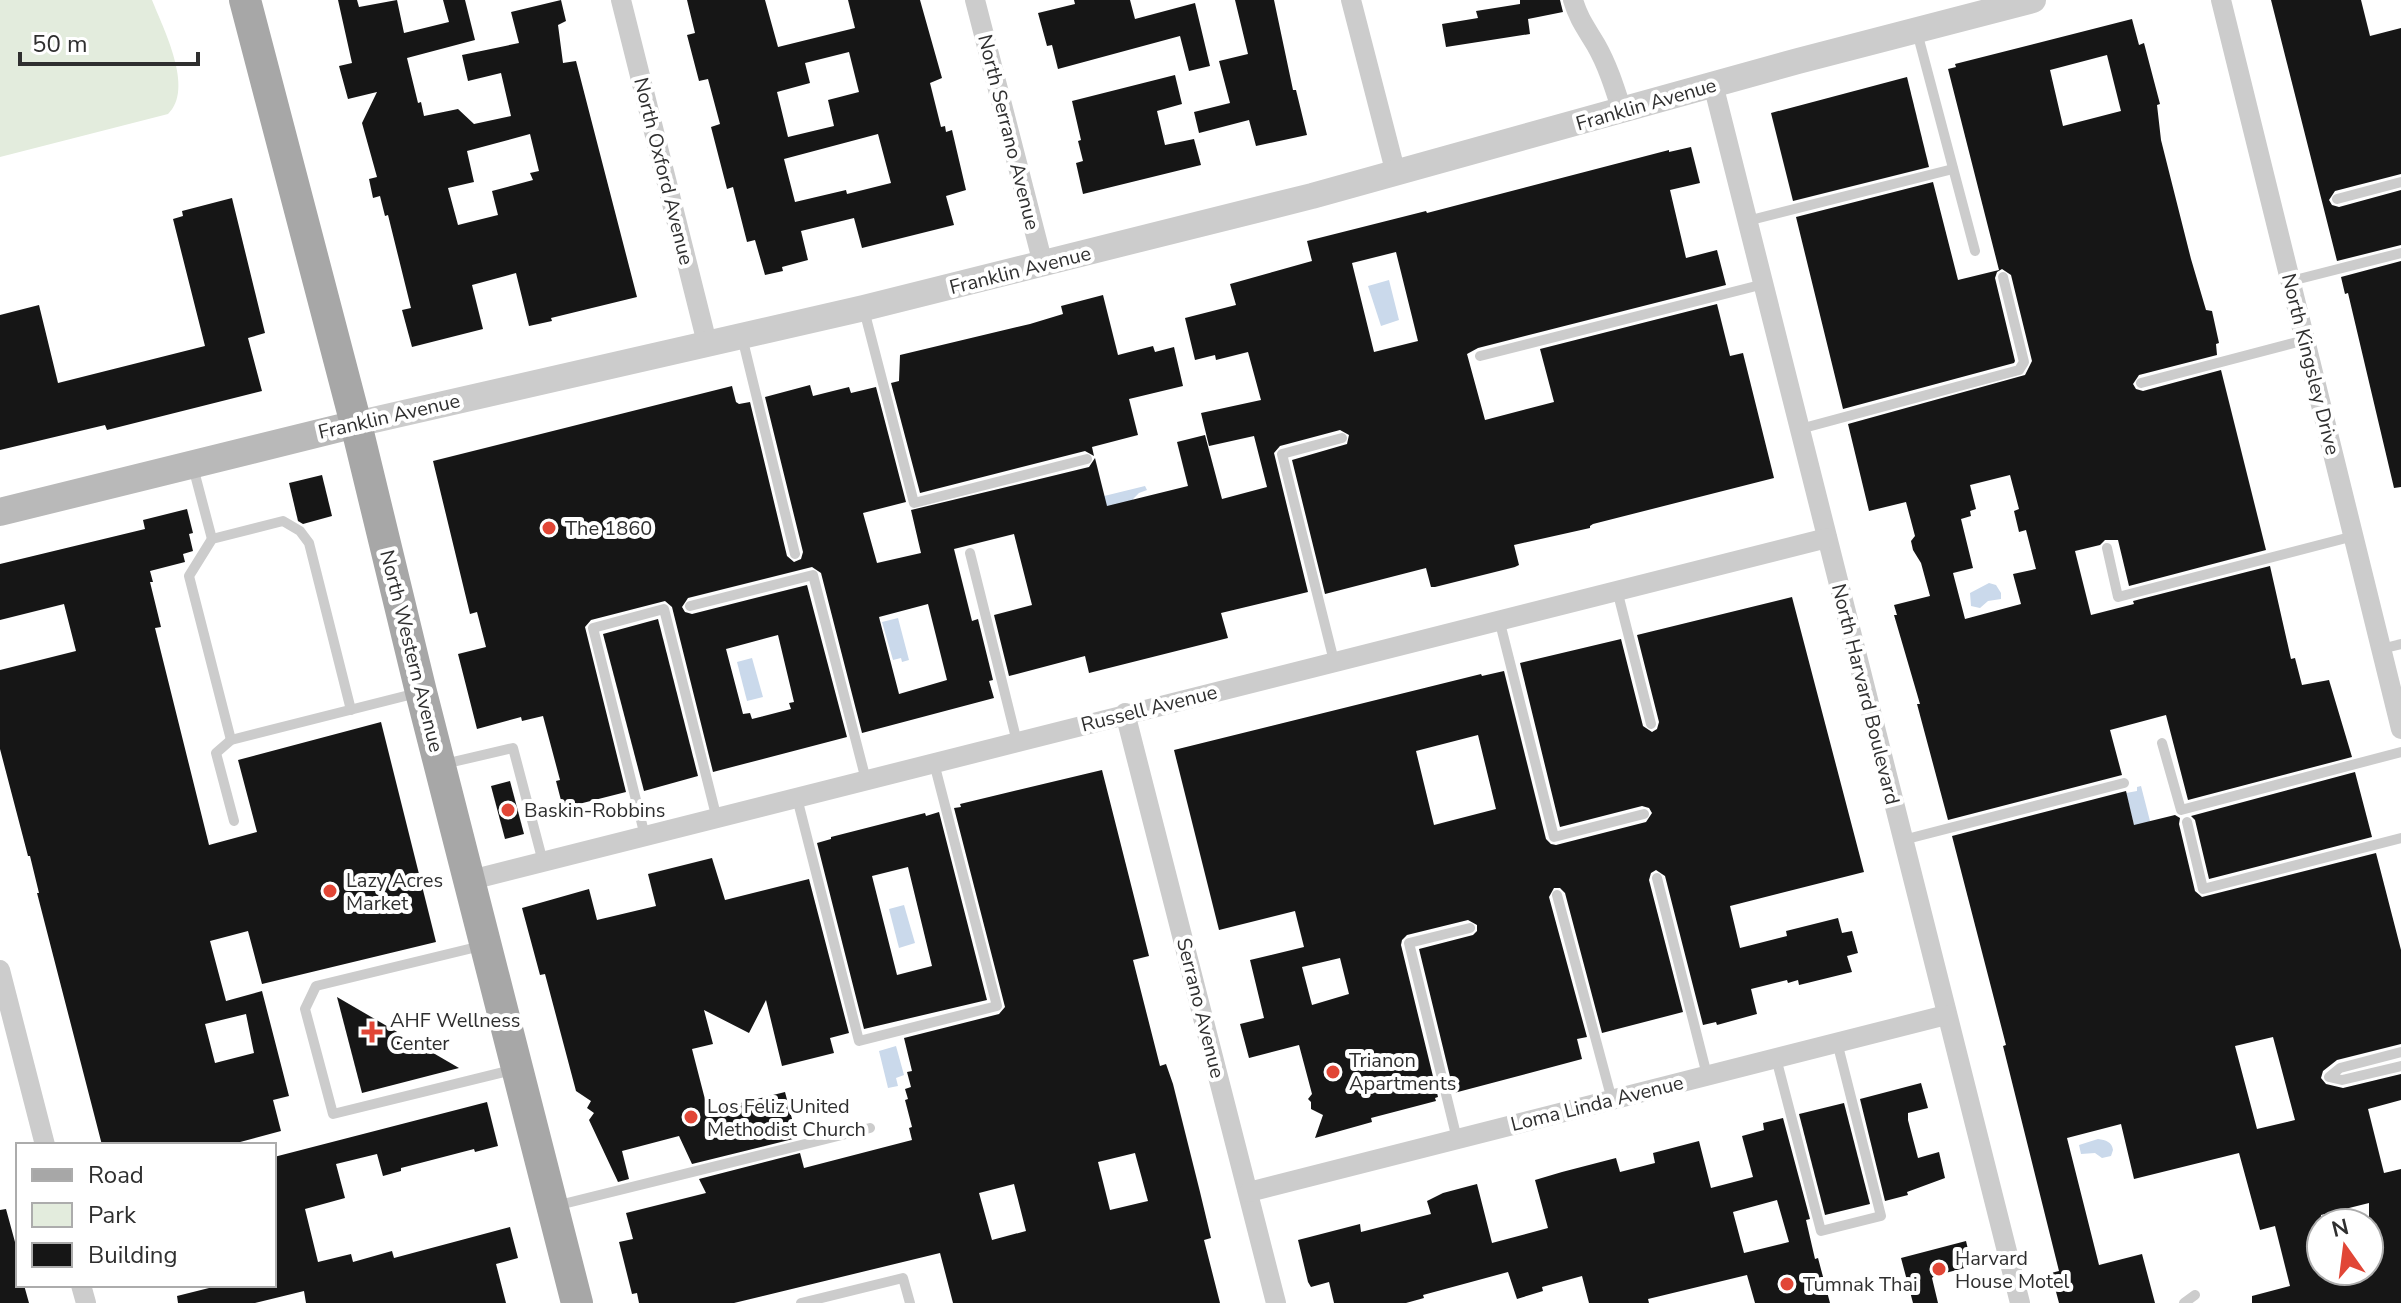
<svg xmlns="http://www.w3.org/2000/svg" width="2401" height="1303" viewBox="0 0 2401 1303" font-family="'Nunito Sans',sans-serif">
<rect width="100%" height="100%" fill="#fff"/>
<path fill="#e3ecdd" d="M0,0H152C163,28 195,89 168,114L0,157Z"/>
<g fill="#cad9eb">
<path d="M1389,280L1399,320L1381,326L1368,286Z"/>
<path d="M1145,486L1147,490L1139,493L1133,499L1136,512L1110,519L1107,506L1100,497Z"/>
<path d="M1989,583L1996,585L2001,593V599L1988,601L1980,608L1971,606L1970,593Z"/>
<path d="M898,618L909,660L902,662L901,658L893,660L882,622Z"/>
<path d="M752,658L763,697L747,701L737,662Z"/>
<path d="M2141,786L2151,825L2135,829L2126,793L2137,791V787Z"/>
<path d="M904,905L915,943L899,948L889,909Z"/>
<path d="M896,1046L904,1075L896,1078L898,1086L888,1088L879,1051Z"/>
<path d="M2098,1139C2106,1140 2112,1142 2113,1150L2111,1156L2102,1158L2095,1153L2081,1154L2079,1145Z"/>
</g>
<g fill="#161616" fill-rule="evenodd">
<path d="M338,0H357L359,7L397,0L404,33L449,22L443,0H465L475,40L407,58L418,103L421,102L424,116L458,109L474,124L511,116L501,73L468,81L462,55L519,43L511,12L561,0L566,21L558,25L563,63L576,61L637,297L551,318L552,321L529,326L516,273L472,285L483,329L412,347L402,310L411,308L388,215L385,216L380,196L373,198L369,179L377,177L362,123L377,92L348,99L339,66L352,63ZM530,134L539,171L530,173L533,180L492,191L498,215L458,225L448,188L474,182L467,151Z"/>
<path d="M687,0H765L778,47L855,28L848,0H920L942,78L930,83L941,127L945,126L946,132L952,130L966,190L946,196L954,225L862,248L854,218L801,231L808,260L782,267L783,271L765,275L755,240L747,242L733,187L727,189L711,127L720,124L708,79L699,81L687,35L695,33ZM849,52L859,92L828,100L834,126L788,137L777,92L810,83L805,63ZM878,134L891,183L847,194L846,190L795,202L784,159Z"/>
<path d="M1074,0H1130L1135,19L1195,3L1210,66L1189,71L1180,36L1058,69L1052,45L1047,46L1038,13L1075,4Z"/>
<path d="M1235,0H1274L1293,90H1296L1307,135L1256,146L1249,120L1199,133L1194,112L1230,103L1219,61L1248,54Z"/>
<path d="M1520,0H1560L1563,12L1528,19L1530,34L1446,47L1442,24L1478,18L1476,11L1520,4Z"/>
<path d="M2271,0H2361L2370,36L2401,28V174L2335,191L2329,200L2332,205L2339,207L2401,190V245L2337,261Z"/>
<path d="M2132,19L2139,45L2144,43L2160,104L2157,105L2161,140L2191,259L2206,310L2212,311L2219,343L2216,344L2217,355L2139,375L2133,384L2136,389L2143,391L2221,370L2266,550L2129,586L2118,540H2105L2100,545L2075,551L2091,615L2134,604L2133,601L2270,566L2291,659L2295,658L2302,685L2329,680L2352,757L2188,800L2166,715L2110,730L2122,775L1948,820L1917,704H1920L1894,615H1897L1894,605L1930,596L1921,563L1913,550L1911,541L1915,536L1906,502L1869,511L1848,424L2025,375L2032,361L2011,275L2002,269L1997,272L1995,278L2015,361L2014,363L1843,409L1796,217L1933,182L1958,280L1999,270L1948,69L1956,67L1955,64ZM2107,55L2121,111L2063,126L2050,70ZM2010,475L2019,509L2014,511L2019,532L2026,530L2036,569L2013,574L2021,604L1965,619L1953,573L1973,568L1961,519L1971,516L1970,511L1976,509L1970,485Z"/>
<path d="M1175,75L1182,104L1157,111L1165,145L1194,139L1201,165L1083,194L1076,163L1083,161L1078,141L1081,140L1072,101Z"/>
<path d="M1907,77L1929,167L1793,201L1771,113Z"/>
<path d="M1691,147L1700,183L1670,190L1686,258L1717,250L1726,285L1478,348L1467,354L1485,420L1554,402L1540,349L1717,304L1730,356L1743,353L1774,478L1593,524L1590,526V528L1514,545L1519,565L1515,567L1435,587H1431L1426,568L1325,594L1292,460L1347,444L1349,435L1340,430L1280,446L1274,453L1308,592L1221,613L1228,638L1089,673L1085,656L1009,676L994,615L1032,605L1014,534L954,549L972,621L978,619L993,680L989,681L994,698L862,733L821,573L812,567L688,598L682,607L685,612L692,614L807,585L847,737L713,772L672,607L665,601L591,620L585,627L626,792L563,808L556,781L560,780L543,716L522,721L521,717L477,729L458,654L486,647L477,612L470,614L433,461L732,386L736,402L739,404L750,402L787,556L794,562L801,559L803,552L765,397L810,385L813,396L849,387L851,393L876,387L906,502L863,513L877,563L921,553L911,510L1089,467L1095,458L1107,506L1188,486L1177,442L1205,435L1222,499L1267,487L1254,436L1209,446L1201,413L1261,400L1248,352L1216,360L1215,355L1195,360L1185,318L1236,305L1230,284L1312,261L1307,241L1426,211L1427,213L1669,150V152ZM1396,252L1418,341L1374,352L1352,263ZM928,604L947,680L899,694L879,617ZM778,635L794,702L789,703L791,709L752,719L750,713L743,714L726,649Z"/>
<path d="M232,198L265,333L248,338L262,391L107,430L105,425L0,450V315L39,305L58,383L205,346L173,219L183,216L182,211Z"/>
<path d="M2401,261V487L2394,488L2348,293L2345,294L2341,277Z"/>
<path d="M1103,295L1118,355L1153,346L1155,352L1174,347L1183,386L1129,399L1138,435L1092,447L1094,456L1085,451L920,493L891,383L899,381L900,355L1030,324L1063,314L1061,306Z"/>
<path d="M322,475L332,516L303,524L298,521L289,483Z"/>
<path d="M187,509L193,533L189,534L193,551L183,554L185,562L150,571L153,582H150L161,627L155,628L209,845L257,832L238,760L381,722L436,942L262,984L248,931L210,941L226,1001L262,991L289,1096L273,1100L281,1131L229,1145H102L37,893H39L30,856H28L0,749V670L76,651L64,604L0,620V564L145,529L143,520ZM246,1014L254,1053L215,1063L205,1024Z"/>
<path d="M1792,597L1864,872L1730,906L1740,948L1787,936L1786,931L1838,918L1842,933L1852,931L1858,953L1847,956L1852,972L1799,985L1798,980L1788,983L1787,980L1751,989L1757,1014L1717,1025L1716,1022L1703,1025L1665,876L1656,870L1651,873L1649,880L1683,1012L1602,1033L1565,893L1560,888H1554L1549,897L1587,1037L1577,1039L1582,1059L1454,1093L1419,949L1473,935L1477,931V925L1468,920L1407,935L1402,940L1401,945L1438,1097L1435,1098L1436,1101L1371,1118L1372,1122L1315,1138L1323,1115L1311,1109V1102L1308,1099L1312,1094L1299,1045L1249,1058L1240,1024L1264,1018L1250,960L1304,947L1295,911L1219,930L1174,750L1481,674L1482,676L1504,671L1546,839L1551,844L1556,845L1646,822L1652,813L1649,808L1642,806L1560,827L1520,663L1621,639L1643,726L1652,732L1657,729L1659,722L1637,635ZM1478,735L1496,809L1434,825L1416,751ZM1340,958L1349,994L1312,1005L1302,967Z"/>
<path d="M658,619L698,776L644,791L603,634Z"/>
<path d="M1102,770L1149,956L1133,960L1160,1066L1166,1064L1173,1084L1200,1192L1211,1238L1204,1240L1220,1303H953L940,1253L734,1303H639L637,1293L632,1294L619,1242L633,1239L626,1213L706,1193L699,1179L800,1153L804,1168L912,1140L909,1128L912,1127L905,1100L908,1099L905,1089L911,1087L907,1072L912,1071L904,1038L999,1014L1005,1007L954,808L961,807L960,804ZM1135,1153L1148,1201L1110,1210L1098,1162ZM1014,1184L1026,1231L992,1240L979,1193Z"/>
<path d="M2355,772L2372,837L2209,879L2195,820L2191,816Z"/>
<path d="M510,781L524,834L505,839L491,786Z"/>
<path d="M2126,791L2134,825L2175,815L2180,818L2179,824L2195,891L2202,897L2376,853L2401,950V1044L2337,1060L2323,1071L2321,1078L2326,1084L2343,1088L2401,1074V1100L2368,1109L2384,1173L2401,1169V1303H2252V1296L2290,1286L2275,1226L2260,1230L2239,1153L2134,1179L2121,1124L2067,1138L2099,1265L2142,1254L2155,1303H2059L2051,1273L2059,1271L2003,1046L2006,1045L1952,836ZM2273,1037L2295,1120L2257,1129L2235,1046ZM2369,1203V1271H2321V1215Z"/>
<path d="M939,812L987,1000L864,1029L817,843L831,839V837L925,813L926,816ZM908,867L932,966L897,975L872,876Z"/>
<path d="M712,858L725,900L809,879L849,1033L830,1038L834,1053L782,1066L766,1000L749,1033L704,1010L713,1044L692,1049L708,1111L785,1092L797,1138L692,1164L679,1136L622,1151L629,1179L618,1182L589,1120L594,1113L587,1108L591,1101L576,1091L545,974L540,975L522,908L589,889L597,920L656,906L648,874Z"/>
<path d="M337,997L459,1068L362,1093Z"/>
<path d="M1921,1083L1928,1108L1908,1113V1120L1918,1158L1939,1152L1945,1178L1907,1192L1908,1195L1885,1201L1860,1099Z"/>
<path d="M487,1102L498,1146L475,1152L474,1149L401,1168V1171L383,1176L377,1154L336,1164L345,1198L305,1209L318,1262L351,1254L353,1262L392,1251L394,1258L510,1227L518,1258L496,1264L506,1303H306L304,1291L255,1303H178L177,1296L221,1285H274V1157Z"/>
<path d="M1844,1103L1870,1204L1825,1215L1799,1114Z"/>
<path d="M1783,1118L1810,1219L1806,1220L1815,1259L1818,1258L1830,1303H1755L1747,1275L1648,1299L1649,1303H1589L1582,1276L1542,1287L1543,1291L1517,1299L1508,1272L1423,1295L1424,1298L1406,1303H1334L1329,1282L1311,1287L1308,1282L1298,1240L1360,1224L1361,1232L1431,1214L1427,1201L1443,1193L1477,1184L1492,1243L1548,1228L1535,1180L1562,1172L1616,1158L1620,1172L1655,1163L1653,1153L1699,1141L1711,1188L1753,1177L1742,1136L1764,1130L1763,1123ZM1777,1200L1789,1242L1744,1253L1733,1212Z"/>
<path d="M6,1209L18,1253V1285H24L29,1303H0V1210Z"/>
<path d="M1966,1241L1972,1266L1934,1276L1932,1278L1938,1303H1913L1901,1258Z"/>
</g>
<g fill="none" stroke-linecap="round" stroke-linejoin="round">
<g stroke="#ccc" stroke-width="10">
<path d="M1917,32L1975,251"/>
<path d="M2337,199L2401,182"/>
<path d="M1747,221L1953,169"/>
<path d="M2291,281L2401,253"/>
<path d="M864,310L914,503L1087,459"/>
<path d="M742,337L795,554"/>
<path d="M1480,356L1764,284"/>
<path d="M2141,383L2305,340"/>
<path d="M1800,429L2019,370L2024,362L2003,277"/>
<path d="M193,467L212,539"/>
<path d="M2107,548L2118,597L2354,536"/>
<path d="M970,553L1017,742"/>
<path d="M1617,590L1651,724"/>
<path d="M690,606L813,575L866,780"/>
<path d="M1499,619L1554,837L1644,814"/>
<path d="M2381,649L2401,644"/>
<path d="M1334,661L1282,454L1342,438"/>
<path d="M231,740L189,576L212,539L283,521L300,531L309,543L351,710"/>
<path d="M2162,743L2181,810L2401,752"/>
<path d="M444,764L513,748L543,862"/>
<path d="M797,798L859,1041L997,1006L934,763"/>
<path d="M234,821L216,753L231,740L417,693"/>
<path d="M2187,822L2203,889L2401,838"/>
<path d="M645,836L593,628L664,609L717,819"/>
<path d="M1903,840L2124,783"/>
<path d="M1657,878L1707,1075"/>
<path d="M1557,895L1612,1100"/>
<path d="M481,946L316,986L305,1009L333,1114L512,1070"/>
<path d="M2401,1052L2340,1068L2329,1077L2342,1080L2401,1066"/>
<path d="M1776,1058L1821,1231L1881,1216L1837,1042"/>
<path d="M1457,1139L1409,943L1470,928"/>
<path d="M555,1206L870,1128"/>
<path d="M801,1303L903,1278L910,1303"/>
<path d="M2184,1303L2195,1295"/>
</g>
<g stroke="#ccc" stroke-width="20">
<path d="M621,0L707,343"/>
<path d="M975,0L1043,264"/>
<path d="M1351,0L1396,174"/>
<path d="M1573,0C1579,20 1586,28 1596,45C1608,66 1615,89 1622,111"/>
<path d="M2221,0L2401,729"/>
<path d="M1713,84L2020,1303"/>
<path d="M1125,713L1276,1303"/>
<path d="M471,880L1827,538"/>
<path d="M0,970L45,1145"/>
<path d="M1249,1192L1946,1015"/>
<path d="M81,1285L86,1303"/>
</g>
<path stroke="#ccc" stroke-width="26" d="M356,424L864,308L1312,196L1798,61L2033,0"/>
<path stroke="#b9b9b9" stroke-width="28" d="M0,512L356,424"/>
<path stroke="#a7a7a7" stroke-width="32" d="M245,0L356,424L421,692L577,1303"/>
</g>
<g fill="#e14636" stroke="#fff" stroke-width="3">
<circle cx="549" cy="528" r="8"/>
<circle cx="508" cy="810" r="8"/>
<circle cx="330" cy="891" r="8"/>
<path d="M368 1020h8v8h8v8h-8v8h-8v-8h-8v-8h8z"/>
<circle cx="1333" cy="1072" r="8"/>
<circle cx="691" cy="1117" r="8"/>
<circle cx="1939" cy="1269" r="8"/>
<circle cx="1787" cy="1284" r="8"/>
</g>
<g text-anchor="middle" stroke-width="8" stroke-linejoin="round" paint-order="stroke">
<g font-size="20" fill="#2f2f2f" stroke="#fff">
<text transform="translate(1646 104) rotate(-16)" y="7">Franklin Avenue</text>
<text transform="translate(1009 132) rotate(76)" y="7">North Serrano Avenue</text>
<text transform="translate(664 171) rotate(76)" y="7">North Oxford Avenue</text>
<text transform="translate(1020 270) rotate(-14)" y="7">Franklin Avenue</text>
<text transform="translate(2311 364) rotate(76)" y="7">North Kingsley Drive</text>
<text transform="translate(389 416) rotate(-13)" y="7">Franklin Avenue</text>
<text transform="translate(412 651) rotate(76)" y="7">North Western Avenue</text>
<text transform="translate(1866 694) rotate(76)" y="7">North Harvard Boulevard</text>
<text transform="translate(1149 708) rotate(-14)" y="7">Russell Avenue</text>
<text transform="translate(1201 1008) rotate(76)" y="7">Serrano Avenue</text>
<text transform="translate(1597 1103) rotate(-14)" y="7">Loma Linda Avenue</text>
</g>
<g font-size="20" fill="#2f2f2f" stroke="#fff" text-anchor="start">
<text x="565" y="535">The 1860</text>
<text x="524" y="817">Baskin-Robbins</text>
<text x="346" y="887">Lazy Acres<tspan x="346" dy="23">Market</tspan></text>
<text x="390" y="1027">AHF Wellness<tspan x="390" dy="23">Center</tspan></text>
<text x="1349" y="1067">Trianon<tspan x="1349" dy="23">Apartments</tspan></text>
<text x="707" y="1113">Los Feliz United<tspan x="707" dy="23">Methodist Church</tspan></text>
<text x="1955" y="1265">Harvard<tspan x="1955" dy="23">House Motel</tspan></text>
<text x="1803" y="1291">Tumnak Thai</text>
</g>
</g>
<rect x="16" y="1143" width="260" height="144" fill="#ffffff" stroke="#acacac" stroke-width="2"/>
<rect x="32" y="1169" width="40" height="12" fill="#a7a7a7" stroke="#acacac" stroke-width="2"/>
<text x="88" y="1183" font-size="24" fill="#2f2f2f">Road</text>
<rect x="32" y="1203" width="40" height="24" fill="#e3ecdd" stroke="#acacac" stroke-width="2"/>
<text x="88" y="1223" font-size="24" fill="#2f2f2f">Park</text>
<rect x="32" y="1243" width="40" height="24" fill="#161616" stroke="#acacac" stroke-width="2"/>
<text x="88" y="1263" font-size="24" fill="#2f2f2f">Building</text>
<g transform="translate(2345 1247) rotate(346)"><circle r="38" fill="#ffffff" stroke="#acacac" stroke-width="2"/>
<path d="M0-6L14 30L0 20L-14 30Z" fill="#e14636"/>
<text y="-12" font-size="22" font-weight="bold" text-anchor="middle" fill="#2f2f2f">N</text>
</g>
<path d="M20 52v12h178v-12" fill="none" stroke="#2f2f2f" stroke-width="4"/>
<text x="32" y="52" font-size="24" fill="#2f2f2f" stroke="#ffffff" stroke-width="6" paint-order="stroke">50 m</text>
</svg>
